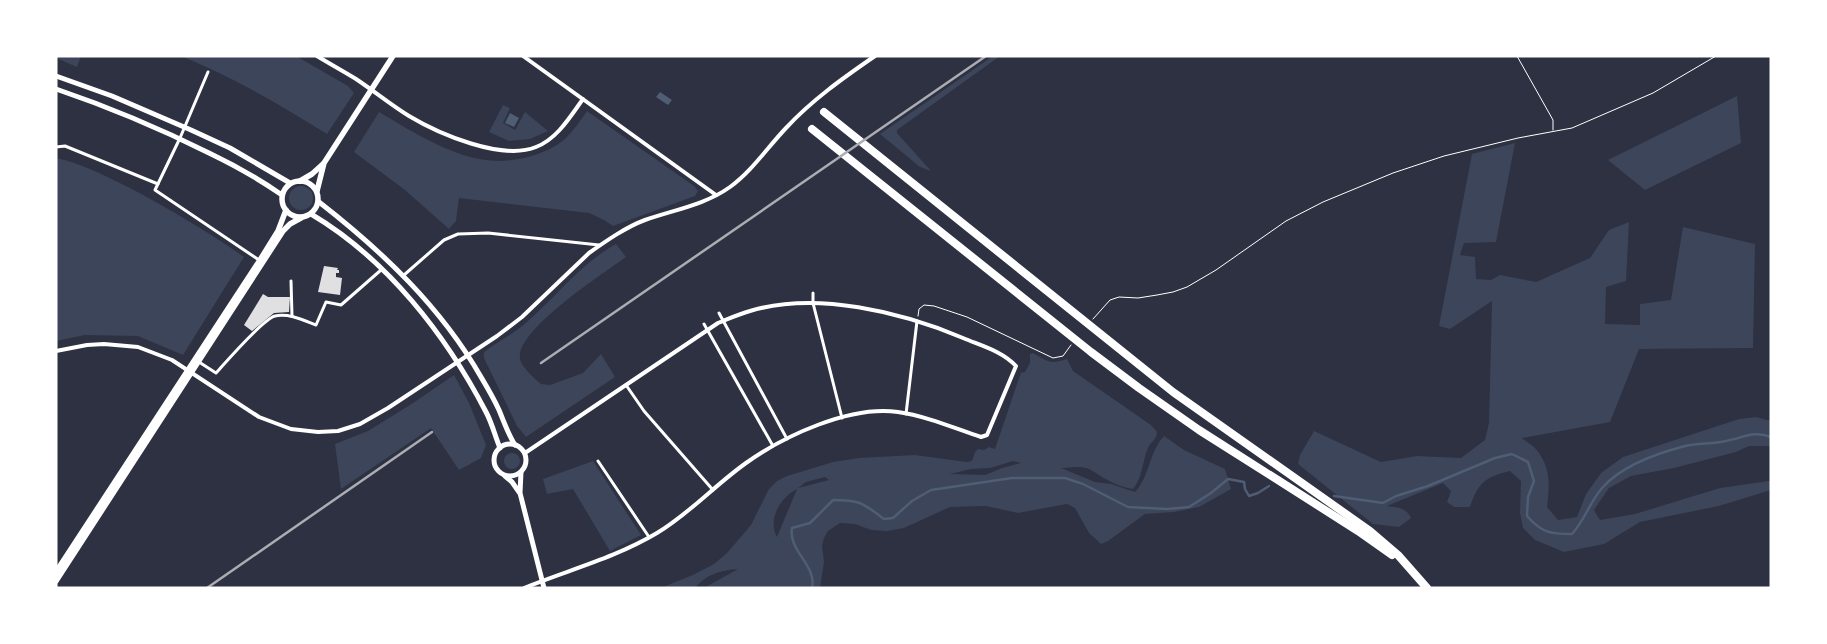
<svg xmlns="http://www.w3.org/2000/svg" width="1827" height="644" viewBox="0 0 1827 644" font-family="'Alegreya Sans',sans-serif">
<rect width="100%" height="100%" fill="#2d3142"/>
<g fill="#3c4559" fill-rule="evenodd">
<path d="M56,56H81L77,67L56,58Z"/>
<path d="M181,56H296L348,86L354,93L327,134C280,105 233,77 181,56Z"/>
<path d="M993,56H1000L897,130V133L931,171L920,167L880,134Z"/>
<path d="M1737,96L1741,143L1645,190L1608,160Z"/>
<path d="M503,105L510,108L503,123L515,130L525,112L548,131L530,139L509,141L489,132Z"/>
<path d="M587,111L694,186L698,191L695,196L613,226L604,220L589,213L459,198L456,221L449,229L405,190L354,152L379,112C415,133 456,160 498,161C508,161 519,159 528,157C542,153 555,148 566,138C574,130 580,121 587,111Z"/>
<path d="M1515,143L1496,242L1464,243L1460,255L1475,257L1476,279L1491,280L1500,275L1536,282L1590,258L1609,230L1629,222L1626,281L1606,287L1605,324L1640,325V304L1671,300L1683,227L1755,244L1753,348L1639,349L1610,422L1522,438C1525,441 1531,444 1534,447C1551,465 1550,484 1547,507L1558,520L1577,517L1586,494L1601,473L1623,457L1739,419L1756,417L1771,421V446H1749L1736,452L1674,468L1631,476L1609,488L1594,510L1600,520L1635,514L1720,488L1769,481H1771V490L1719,506L1640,522L1604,544L1564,552L1535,540L1523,528L1520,513L1521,481L1510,471C1485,477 1478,483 1470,507H1454L1447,502L1451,491L1443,483L1387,506C1397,508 1405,506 1411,518L1399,527L1373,524L1298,464L1300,455L1314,431L1381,462L1417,456L1461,458L1485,440L1489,423L1492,301L1450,329L1439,326L1472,154Z"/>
<path d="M56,158C81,163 105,176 128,187C168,208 207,231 244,257L183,355L138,336L85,335L56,341Z"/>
<circle cx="301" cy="198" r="12"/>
<path d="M616,244L626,257C604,273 516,330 520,358C521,367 534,378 541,384L550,385L583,373L601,354L615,377L526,437L517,426L484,358V352C498,342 515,333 528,321C559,294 579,265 616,244Z"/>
<path d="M1033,353C1048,361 1049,365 1067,359L1073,371L1151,425L1157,432C1157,440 1151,441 1148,448C1142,462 1143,477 1133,489C1115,486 1104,478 1089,469C1081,465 1067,468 1061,468L1095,482L1111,484L1135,492C1150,476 1149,452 1164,436L1184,450L1225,469L1231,489L1199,507L1174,512L1145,514L1108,541L1101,544L1089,533L1075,508L1067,504L1018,513L986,506L950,507L904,528L887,531L871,530L855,524L840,523L828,531L824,538L822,546L824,562L820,588H704L738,569C721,570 705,575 695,588H661L695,574L714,564L727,553L751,525L769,489L777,481L787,476L833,462L859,458L915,455L967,462L972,461L975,452L978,449L984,450L989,447L995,449L1018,381L1021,373L1025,372L1030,363V354ZM1013,461L1021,463L1002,468L985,475L950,474L971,469L990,468ZM825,477L829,480L798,488L806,482ZM797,489L777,537C767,519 781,497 797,489Z"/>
<path d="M454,375L469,403L486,445L481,458L459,470L431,428L341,489L335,444L368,431L413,403Z"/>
<circle cx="512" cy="461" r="8"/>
<path d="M593,461L641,535L610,551L573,489L547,494L543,479Z"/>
</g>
<g fill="#4f5d75">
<path d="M660,92L672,100L668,105L656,97Z"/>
<path d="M510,113L519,118L514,127L505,123Z"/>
</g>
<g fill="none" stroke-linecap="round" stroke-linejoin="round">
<g stroke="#4f5d75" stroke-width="2.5">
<path d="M1334,496L1383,503L1396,496L1428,486L1495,458L1512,454L1528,462L1534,481L1528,497L1527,516C1542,533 1550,534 1572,534C1585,520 1590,501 1603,487C1622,466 1658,453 1685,446C1698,443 1713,444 1726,441C1743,438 1754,430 1771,437"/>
<path d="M812,588C817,565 788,551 792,528L810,523L833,500C860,500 863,503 884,519L893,518L912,501L931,490L1012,478H1065L1083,484L1128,507L1167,509L1189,507L1211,493L1228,479L1244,482L1245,489L1249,496L1258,493L1269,486"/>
</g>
</g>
<g fill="#e0e0e3">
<path d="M324,266L338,268L337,270H339V273H336V277L342,278L340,295L318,292Z"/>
<path d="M263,294L268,297H290L289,312L274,313L252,331L244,325Z"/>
</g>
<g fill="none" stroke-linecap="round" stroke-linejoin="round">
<g stroke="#fff" stroke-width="1">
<path d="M1517,56L1553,120V130"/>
<path d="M918,316L919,309L924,305L934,306L967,317L1053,358L1063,356L1071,345"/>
<path d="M1093,319L1110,300L1119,297L1138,298L1157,295L1173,292L1187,287L1216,270L1286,221L1323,202L1393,173L1444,156L1518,138L1572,128L1653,93L1716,56"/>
</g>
<g stroke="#fff" stroke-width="3">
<path d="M208,72L180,138L155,190L259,260"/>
<path d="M56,147L65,146L158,184"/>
<path d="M404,275L444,240L458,234L488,233L599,245"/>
<path d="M291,281L292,316"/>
<path d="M813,293V303L842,418"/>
<path d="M719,313L787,439"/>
<path d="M704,324L773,446"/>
<path d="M199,362L216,373C226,362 263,319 275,316C289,313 303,320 316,325L326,302L341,305L381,270"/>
<path d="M626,385L644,411L713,490"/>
<path d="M906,414L917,321"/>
<path d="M598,461L649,537"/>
</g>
<g stroke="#fff" stroke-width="4">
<path d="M317,56C330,64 343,71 356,79C374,91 391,105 409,116C439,134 502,161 536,147C557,139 570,117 583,99"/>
<path d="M523,56L716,195"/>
<path d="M56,351L87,345L104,344L138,347L172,360L259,417L291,429L318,432L338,431L360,424L388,408L497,336L522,317L589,253C606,241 626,227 645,220C673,210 705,205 730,187C752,171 767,148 786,128C812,100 843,78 875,56"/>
<path d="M524,588C568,570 615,558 657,533C689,514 715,485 746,463C784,436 850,405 898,412C926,416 954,428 981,437L987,435L1016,366C1002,351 982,346 963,338C902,312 816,291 750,311C739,314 728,319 718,323L525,453"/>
</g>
<g stroke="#fff" stroke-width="5">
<path d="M56,76L112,96L191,130L230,148L290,183"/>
<path d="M56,89C109,107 159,128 209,153C234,165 259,179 282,195"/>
<path d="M319,202C382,251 441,307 481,377C487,387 494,399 499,410C504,422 508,434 515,445"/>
<path d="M311,214C387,259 446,335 486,412C492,423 495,436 500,448"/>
<circle cx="510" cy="460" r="16"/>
<path d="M521,472L520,493L544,588"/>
<path d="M505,476L512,482L519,492"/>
</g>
<g stroke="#fff" stroke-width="5.5">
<circle cx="300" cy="199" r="18"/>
<path d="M300,181L312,174L323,164"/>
<path d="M317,191L324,163L393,56"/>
<path d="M56,572L260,260L278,231L286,210"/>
<path d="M56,581L283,231L290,224L301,218"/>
</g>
<g stroke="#fff" stroke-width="8">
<path d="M824,112L1173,392L1370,531L1398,555L1427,588"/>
<path d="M812,129L1091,352L1139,388L1199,430L1358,531L1392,555"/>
</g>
<g stroke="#abadb3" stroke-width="2.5">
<path d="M541,363L986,56"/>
<path d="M207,588L432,432"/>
</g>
</g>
<rect width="1827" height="644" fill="none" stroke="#ffffff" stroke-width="115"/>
</svg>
